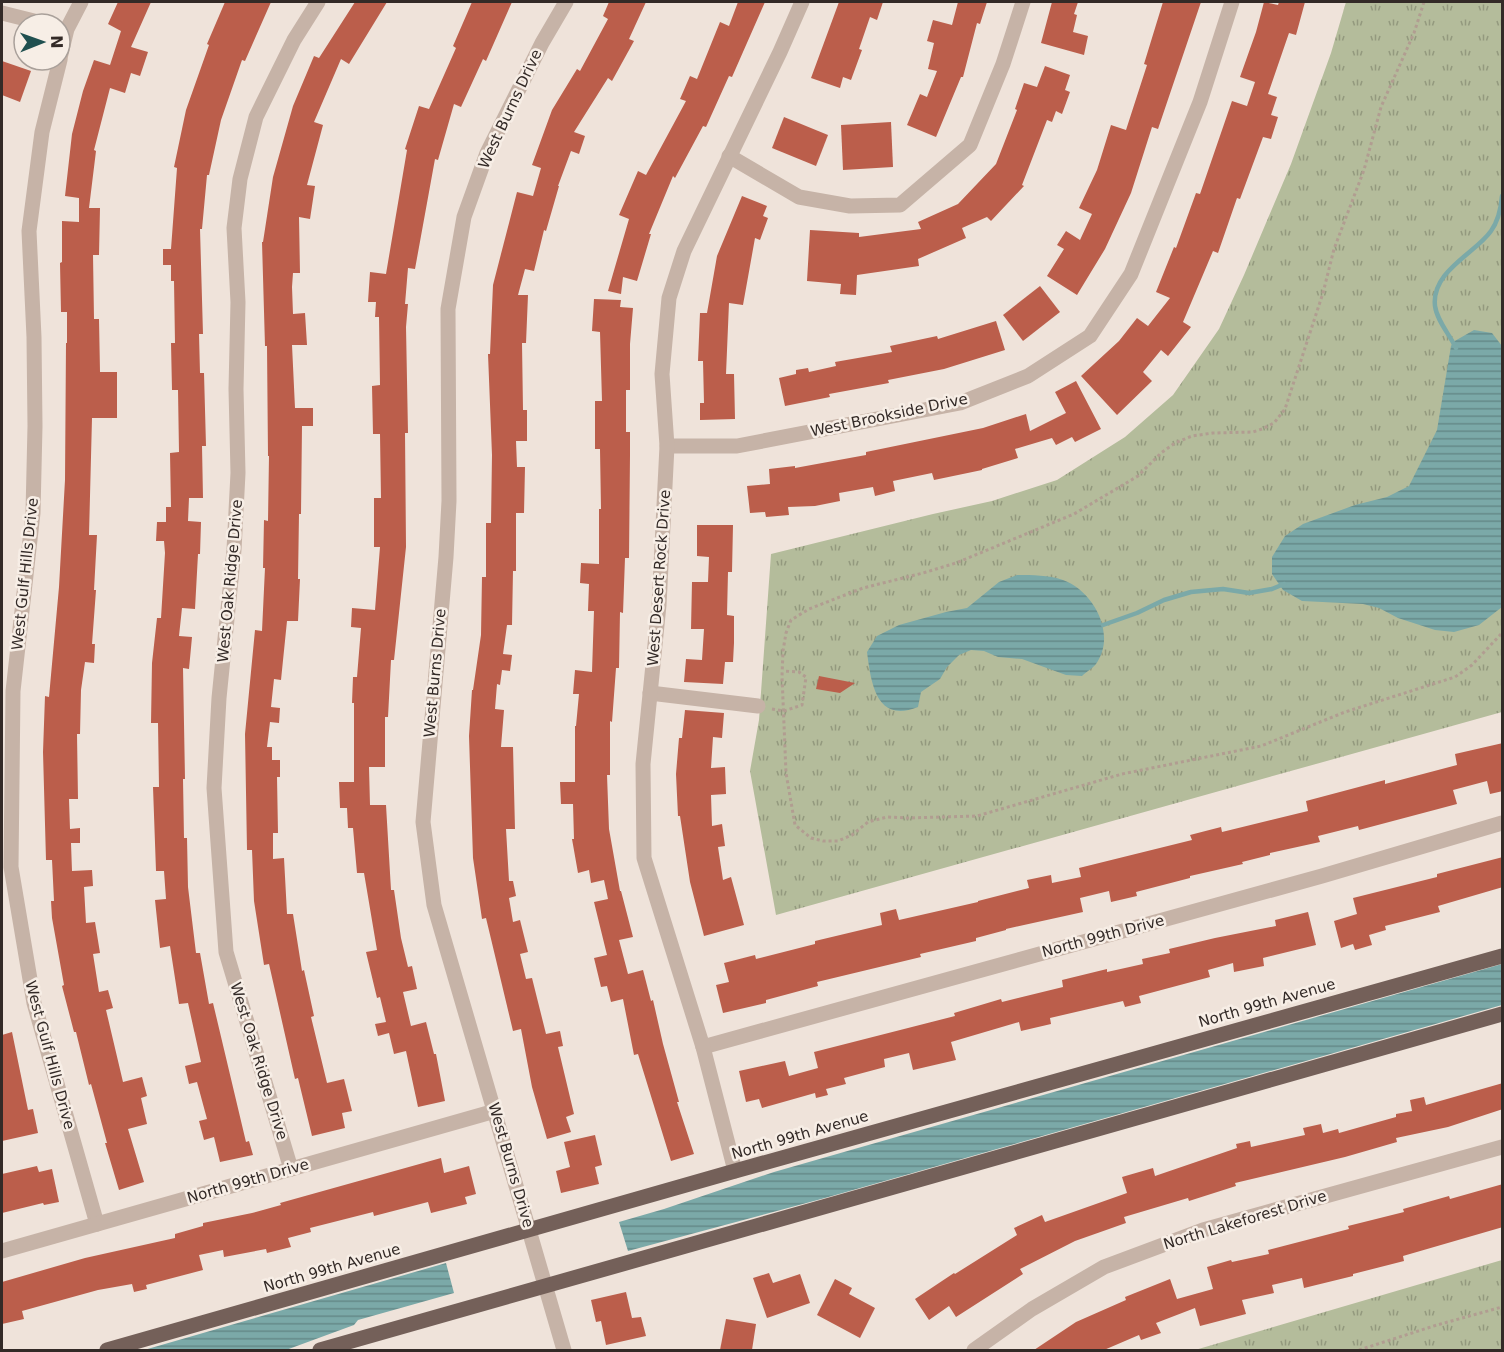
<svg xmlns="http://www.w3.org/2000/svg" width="1504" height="1352" viewBox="0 0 1504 1352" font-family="'DejaVu Sans',sans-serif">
<defs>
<pattern id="grass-tufts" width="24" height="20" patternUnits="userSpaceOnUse" patternTransform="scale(1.5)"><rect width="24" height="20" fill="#b4bc9b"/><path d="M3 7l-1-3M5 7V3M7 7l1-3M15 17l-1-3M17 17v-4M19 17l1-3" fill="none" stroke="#93997e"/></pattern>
<pattern id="water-rules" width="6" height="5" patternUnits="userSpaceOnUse" patternTransform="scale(1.5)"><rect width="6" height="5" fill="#7ba9a8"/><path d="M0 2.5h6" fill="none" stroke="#658a89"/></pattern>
</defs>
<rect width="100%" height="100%" fill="#efe3da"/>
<g fill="url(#grass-tufts)">
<path d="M1346,2H1502V712L776,915L750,771L759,720L771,554L933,514L992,501L1057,480L1125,437L1173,395L1219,329L1244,275L1291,164L1331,53Z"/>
<path d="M1502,1260V1350H1195Z"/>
</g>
<g fill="url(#water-rules)">
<path d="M1474,330L1492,333L1502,346V607L1479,625L1454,632L1435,630L1398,618L1379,608L1363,604L1302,601L1283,590L1272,574V557L1285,536L1303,524L1355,505L1387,497L1409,486L1437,430L1451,346L1453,342Z"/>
<path d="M1017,575C1033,575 1048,575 1063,580C1094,591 1117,635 1096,664C1093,668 1086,672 1082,676L1066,675L1022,659L998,657L984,651L971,650L959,655L947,667L940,679L921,692L918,707C876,724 871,683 867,652L877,636L899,625L946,612L967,608L999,582Z"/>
<path d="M1502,964V1005L825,1198L628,1251L619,1222L664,1209L774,1172Z"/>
<path d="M446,1263L454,1293L358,1320L354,1325L286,1350H144Z"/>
</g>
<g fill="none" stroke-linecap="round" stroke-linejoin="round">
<g stroke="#7ba9a8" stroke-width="4.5">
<path d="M1456,348C1450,335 1437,321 1435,306C1431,271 1476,253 1491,231C1499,220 1501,208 1502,196"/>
<path d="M1103,625L1137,613L1164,600L1191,592L1223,589L1249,593L1272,589L1284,584"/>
</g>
</g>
<g fill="#bb5e4b">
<path d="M118,2H151L131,47L148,52L140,76L131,73L125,93L110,88L94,150L96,151L89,208H100L99,255H93L94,319H99L100,372H117V418H92L89,535H97L94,590H96L92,644H95L94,663L85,662L81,690L80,734H77L78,799H69L70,829L80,828V843H71L72,871L92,870L93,886L84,887L86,923L95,922L100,953L93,954L99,992L108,990L113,1008L106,1010L123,1082L142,1077L147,1096L141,1098L147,1124L128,1129L144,1182L119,1190L105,1143H107L91,1084L89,1085L76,1032H74L62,986L64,985L52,918L51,901H54L52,860H46L43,752L45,696L49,697L59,587L65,480L66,343H67V312H61L60,263L62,262V221L79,222V198L65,196L72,134L83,91L94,60L110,65L121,31L108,24Z"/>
<path d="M225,2H271L245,61L242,60L221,120L209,175H207L202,229H200L203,334H199L200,373H204L206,446H202L203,498H189L188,521L201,522L200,554H198L195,609L182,608L179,636L192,637L189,669L183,668L185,779H183L184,838H187L188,887L196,953H200L209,1004L213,1003L246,1142L249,1141L253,1155L220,1162L214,1137L204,1140L199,1121L207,1119L197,1082L189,1084L185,1066L201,1062L188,1003L179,1004L170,946L160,948L155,900L166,899L164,871H156L153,787H159L158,723H151L152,663L157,618H161L165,553L164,541H156L157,522H166V507H171L170,453L179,452L178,390H172L171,343H175L174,281H171V265H163V249H171L177,168L174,167L186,110L209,45L207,44Z"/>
<path d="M355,2H387L349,64L341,59L314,122L323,125L307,185L315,186L310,219L299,217L300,273H293L292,287L293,314L305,313L307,345H292L295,408H313V426H302L301,514H299L298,579H300L298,621H287L281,680L274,679L271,707L280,708L279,723L270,722L267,747H272V760H280V777H277L278,833H273V859L284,858L287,914H293L302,971L304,970L314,1016L311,1017L327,1083L344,1079L352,1111L342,1113L345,1128L312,1136L298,1078L295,1079L269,964L264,965L254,901L252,850H247L245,734L255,630L262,631L265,568H263L264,520L268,521L269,456H268L267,346H265L262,242H263L273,177L293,106L314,56L319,58Z"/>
<path d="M472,2H512L486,61L483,59L461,107L454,104L438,160L435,159L415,269L408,268L405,304H408L406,327L408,433H405L406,547L394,660H391L388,717H385V767H369L370,805H386L391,890H394L401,938L408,967L412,966L417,989L403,992L411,1026L426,1022L434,1054H436L445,1101L418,1107L406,1051L394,1054L389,1033L378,1036L375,1024L386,1022L380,997L377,998L366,952L377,950L364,873H357L353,828H348L347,808H340L339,782H354V703H352L353,677H357L361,628L351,627L352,608L375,610L380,547H374V498H381L380,434H373L372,386L380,385L379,317H375L376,302H368L370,272L386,274L407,150L405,149L419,106L429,109L456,48L453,46Z"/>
<path d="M609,2H646L629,39L634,41L612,81L608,78L574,132L585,136L579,154L571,151L558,186H559L546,231L544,230L534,271L525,269L518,295H528L526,343H522L523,410H527V441H516L517,467H525L524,513H516V571H513L512,625H507L503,654L512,655L510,671L502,670L500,685L497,684L495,709L504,710L501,747H513L515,829H506L509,881H513L516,896L509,898L513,922L520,920L528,952L520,954L526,979L532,978L546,1034L560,1031L563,1046L558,1047L574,1114L566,1117L571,1132L547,1139L532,1087L521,1029L513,1031L486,918L482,919L473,858L469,736L472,690H473L481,635L482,577H486V523H491L492,455L488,354H490L493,285L517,192L533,196L541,168L532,165L552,110L577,69L580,71L608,19L603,16Z"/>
<path d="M738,2H765L732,77L729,76L706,127L703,126L675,178L673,176L649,234H651L637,281L623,277L621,294L608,291L629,219L619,215L638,171L646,175L686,101L680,99L690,76L697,79L720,22L729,26Z"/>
<path d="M839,2H883L877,20L870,17L859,49L862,50L851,80L843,77L840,88L811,78Z"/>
<path d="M958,2H987L980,24L977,23L963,77H961L936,137L907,125L920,94L927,97L937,71L928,69L934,43L927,41L933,20L952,25Z"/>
<path d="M1052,2H1078L1074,14L1077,15L1073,32L1088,36L1084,55L1041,43Z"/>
<path d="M1163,2H1201L1158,129L1152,127L1131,193L1105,249L1077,295L1047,276L1064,249L1057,245L1066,231L1080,240L1092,214L1079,208L1097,170L1111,125L1126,130L1147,65L1144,64Z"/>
<path d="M1264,2L1278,5L1279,2H1305L1296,35L1289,33L1268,94L1277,97L1271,115L1278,117L1271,139L1263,137L1240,199L1237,198L1218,253L1213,251L1183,322L1191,327L1168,356L1161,350L1143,372L1152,381L1117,415L1081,376L1119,341L1137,318L1148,326L1170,298L1156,292L1174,247L1176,248L1196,193L1200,194L1232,101L1247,106L1255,82L1240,77L1256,32Z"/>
<path d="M2,61L31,71L20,102L2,95Z"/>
<path d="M1045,66L1070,75L1065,90L1070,92L1062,114L1056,111L1052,122L1047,120L1022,185L1024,186L991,221L987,217L962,228L966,238L918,259L919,266L857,275L856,295L840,294L841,284L807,281L810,230L859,233V237L921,229L918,222L958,204L996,164L1017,110L1015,109L1024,83L1037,87Z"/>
<path d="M784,117L828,135L816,166L772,148Z"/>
<path d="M891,122L893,167L843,170L841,125Z"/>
<path d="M742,196L767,206L763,216L768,218L760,240L755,238L743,305L729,303L726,374H734L735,419L700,420V403H704L703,361H698L700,313H707L717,256Z"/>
<path d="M1040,286L1060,312L1023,341L1003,315Z"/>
<path d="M594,299L621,300L620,307L633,308L630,344V390H626V432H630V455L629,558H625L623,613L620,612L619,668H616L612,722L610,721V775H607L609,829L620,891H621L633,937L619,940L628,974L643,970L651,1001L653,1000L663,1044L679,1102H677L694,1154L671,1161L638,1054L634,1055L623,999L611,1002L607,986L601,987L594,958L607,955L594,902L608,899L604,880L591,883L589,870L578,873L572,839H574L573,804H561L560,782H575V726H576L579,694H573L575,670L592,672L594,611H588L589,584L580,583L581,563L599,564V509H601L600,449H595V401H602L600,332L592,331Z"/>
<path d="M996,321L1005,350L944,369L888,380L889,383L829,394L830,397L785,406L779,378L796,374V370L808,368L809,372L836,366L835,362L892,352L890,346L937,336L938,339Z"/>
<path d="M1076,381L1101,429L1075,442L1072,437L1056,445L1052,438L1015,449L1018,458L982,469V470L934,480L932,473L893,481L895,491L875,496L873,487L839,493L840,501L815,506L788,507L789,515L766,517L765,512L750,513L747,486L770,484L769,469L795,466V468L866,455V452L983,428L1026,414L1030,431L1066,413L1055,392Z"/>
<path d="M697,525H733L732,572H728L727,615L734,616V643L733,662H725L723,684L684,682L686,659L702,660L704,629H691L692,582H708L709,557L697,556Z"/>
<path d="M819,676L855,683L840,693L816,689Z"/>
<path d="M685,710L724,713L722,738L713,737L711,768L725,767L726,794L711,795L712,826L722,824L725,846L718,847L723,880L731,877L744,925L704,936L690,882L680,816H678L676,774L679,738H682Z"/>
<path d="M1503,743V791L1490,794L1487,781L1453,790L1457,804L1359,830L1358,826L1318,836L1320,842L1270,853V855L1242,862L1243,864L1190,876V878L1136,892L1137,896L1111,902L1109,891L1080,898L1083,912L1006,929V930L976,938V941L920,954L921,957L817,982L818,986L766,1000V1003L723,1013L716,985L729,982L724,963L755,955L756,959L815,944V941L882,925L880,913L896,909L899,920L978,902V901L1029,888L1027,880L1051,875L1052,883L1081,877L1079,868L1192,840L1190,835L1221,827L1222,832L1308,811L1306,801L1385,780V784L1457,765L1455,754Z"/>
<path d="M1503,857V887L1438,906L1440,912L1385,926L1386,930L1369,935L1372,945L1355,950L1353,944L1341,948L1334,921L1357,914L1353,898L1437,877V874Z"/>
<path d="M1308,912L1316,945L1263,958L1264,966L1234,972L1233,963L1208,970L1210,977L1139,996L1141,1003L1125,1007L1123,1001L1050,1018L1051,1024L1021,1031L1019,1022L951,1042L956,1060L913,1070L909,1053L884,1059L885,1067L844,1078L846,1084L826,1089L828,1095L816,1098L815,1093L762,1108L759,1099L746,1102L739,1071L785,1061L789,1076L818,1068L814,1052L955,1016L954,1013L1001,999L1002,1002L1063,987L1062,980L1107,969V972L1143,964L1142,959L1170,953L1169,949L1215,938L1276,926L1275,920Z"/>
<path d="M12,1032L28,1110L33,1109L38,1133L2,1141V1035Z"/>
<path d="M1503,1083V1109L1448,1127L1396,1138L1397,1142L1345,1157L1235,1183L1236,1186L1189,1201L1188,1198L1124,1217L1126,1223L1075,1241L1020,1269L1023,1274L956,1317L949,1306L929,1320L915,1299L954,1273L955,1274L1017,1235L1014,1228L1042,1215L1045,1222L1127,1193L1122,1177L1153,1168L1155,1176L1237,1148L1236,1144L1250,1141L1251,1147L1305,1135L1303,1128L1321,1124L1323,1133L1338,1129L1339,1133L1396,1117V1114L1412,1111L1410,1100L1424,1097L1426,1105Z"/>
<path d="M595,1135L602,1165L595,1167L599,1184L561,1193L556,1171L570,1167L564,1142Z"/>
<path d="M441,1158L444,1173L469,1166L476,1194L465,1197L467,1204L431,1213L428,1202L374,1216L373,1212L310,1228L311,1232L288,1238L291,1247L267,1253L266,1249L224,1257L223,1250L199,1255L203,1270L146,1285L147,1289L134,1292L132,1284L98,1290L22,1311L24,1319L2,1324V1282L85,1258L175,1238V1234L203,1226V1223L252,1213L281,1205L280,1203Z"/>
<path d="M37,1166L39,1172L52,1169L59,1202L44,1205L43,1203L2,1213V1174Z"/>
<path d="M1503,1184V1227L1403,1256L1404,1261L1353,1274V1276L1304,1288L1302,1278L1272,1285L1274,1293L1242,1300L1246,1314L1200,1326L1195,1308L1156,1323L1161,1333L1141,1340L1139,1335L1104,1350H1034L1076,1322L1126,1300L1125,1297L1170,1279L1177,1299L1213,1289L1207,1267L1231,1260L1232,1262L1269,1254L1268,1250L1349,1229L1348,1226L1404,1212L1403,1209L1449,1196L1450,1199Z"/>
<path d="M769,1273L773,1283L800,1274L810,1303L767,1318L753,1278Z"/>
<path d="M835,1279L852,1288L849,1294L875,1308L860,1338L817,1315Z"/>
<path d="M626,1292L632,1318L641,1317L646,1336L606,1345L601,1321L596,1322L591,1300Z"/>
<path d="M726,1319L756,1324L752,1350H720Z"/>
</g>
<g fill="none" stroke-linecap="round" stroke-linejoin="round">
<g stroke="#b19d91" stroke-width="3" stroke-dasharray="3 3" stroke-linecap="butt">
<path d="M1424,2L1414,33L1381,107L1364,170L1334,249L1323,293L1285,409L1274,423L1262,429L1253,432L1213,433L1192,436L1175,443L1161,453L1138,476L1074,514L956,563L923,573L863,588L809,609L791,620L786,633L783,651L782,676L786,773L795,825L811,838L823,841H838L852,835L868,822L887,817L908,818L977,816L1122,774L1261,746L1345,712L1455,677L1472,665L1502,633"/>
<path d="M772,709L784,711L802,705L806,677L799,672L783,671"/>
<path d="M1359,1350L1437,1325L1502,1307"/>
</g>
<g stroke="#c6b3a7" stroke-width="15">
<path d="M2,13L46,24"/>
<path d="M60,58L67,29L81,2"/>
<path d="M60,60L42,132L29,231L34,337L35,426L33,513L13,691L11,867L34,1003L97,1224"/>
<path d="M729,156L799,197L850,206L900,205L970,145L1003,64L1023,2"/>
<path d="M667,446H737L960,403L1028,376L1090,336L1131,274L1200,102L1232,2"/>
<path d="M650,693L758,706"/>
<path d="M703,1047L1322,876L1502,823"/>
<path d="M291,1169L226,952L214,788L219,698L234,550L238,473L236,389L238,302L234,228L240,179L256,117L294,40L318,2"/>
<path d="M735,1171L703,1047L644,858L643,764L659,605L667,446L662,374L669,298L684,251L780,52L802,2"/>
<path d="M2,1251L495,1111"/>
<path d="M564,1350L434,905L423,822L446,557L449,501L448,309L464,217L487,153L542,43L566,2"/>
<path d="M974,1350L1032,1309L1104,1267L1203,1230L1502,1147"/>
</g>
<g stroke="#746059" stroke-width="15">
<path d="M107,1350L735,1171L1502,956"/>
<path d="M320,1350L1502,1014"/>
</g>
</g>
<g text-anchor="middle" stroke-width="5" stroke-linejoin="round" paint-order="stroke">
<g font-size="15" fill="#332a27" stroke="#f7eee6">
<text transform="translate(510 109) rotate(-65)" y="5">West Burns Drive</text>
<text transform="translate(889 415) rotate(-12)" y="5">West Brookside Drive</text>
<text transform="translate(25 574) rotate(-84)" y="5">West Gulf Hills Drive</text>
<text transform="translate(659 578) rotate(-86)" y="5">West Desert Rock Drive</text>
<text transform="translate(230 581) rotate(-85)" y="5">West Oak Ridge Drive</text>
<text transform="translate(435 673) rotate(-85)" y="5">West Burns Drive</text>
<text transform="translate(1103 936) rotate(-15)" y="5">North 99th Drive</text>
<text transform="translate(1267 1003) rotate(-16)" y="5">North 99th Avenue</text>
<text transform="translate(50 1055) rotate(75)" y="5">West Gulf Hills Drive</text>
<text transform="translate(259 1061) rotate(73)" y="5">West Oak Ridge Drive</text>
<text transform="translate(800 1135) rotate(-16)" y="5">North 99th Avenue</text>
<text transform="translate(511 1165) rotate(74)" y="5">West Burns Drive</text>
<text transform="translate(248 1181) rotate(-16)" y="5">North 99th Drive</text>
<text transform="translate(1245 1220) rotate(-17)" y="5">North Lakeforest Drive</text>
<text transform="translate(332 1268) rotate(-16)" y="5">North 99th Avenue</text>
</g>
</g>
<rect width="1504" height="1352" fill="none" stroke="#332a27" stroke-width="6"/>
<g transform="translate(42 42) rotate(89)"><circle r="28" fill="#f7eee6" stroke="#a9a09a" stroke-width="1.5"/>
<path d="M0-4.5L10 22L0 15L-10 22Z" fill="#205050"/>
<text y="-9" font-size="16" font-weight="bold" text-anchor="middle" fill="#332a27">N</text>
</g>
</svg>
